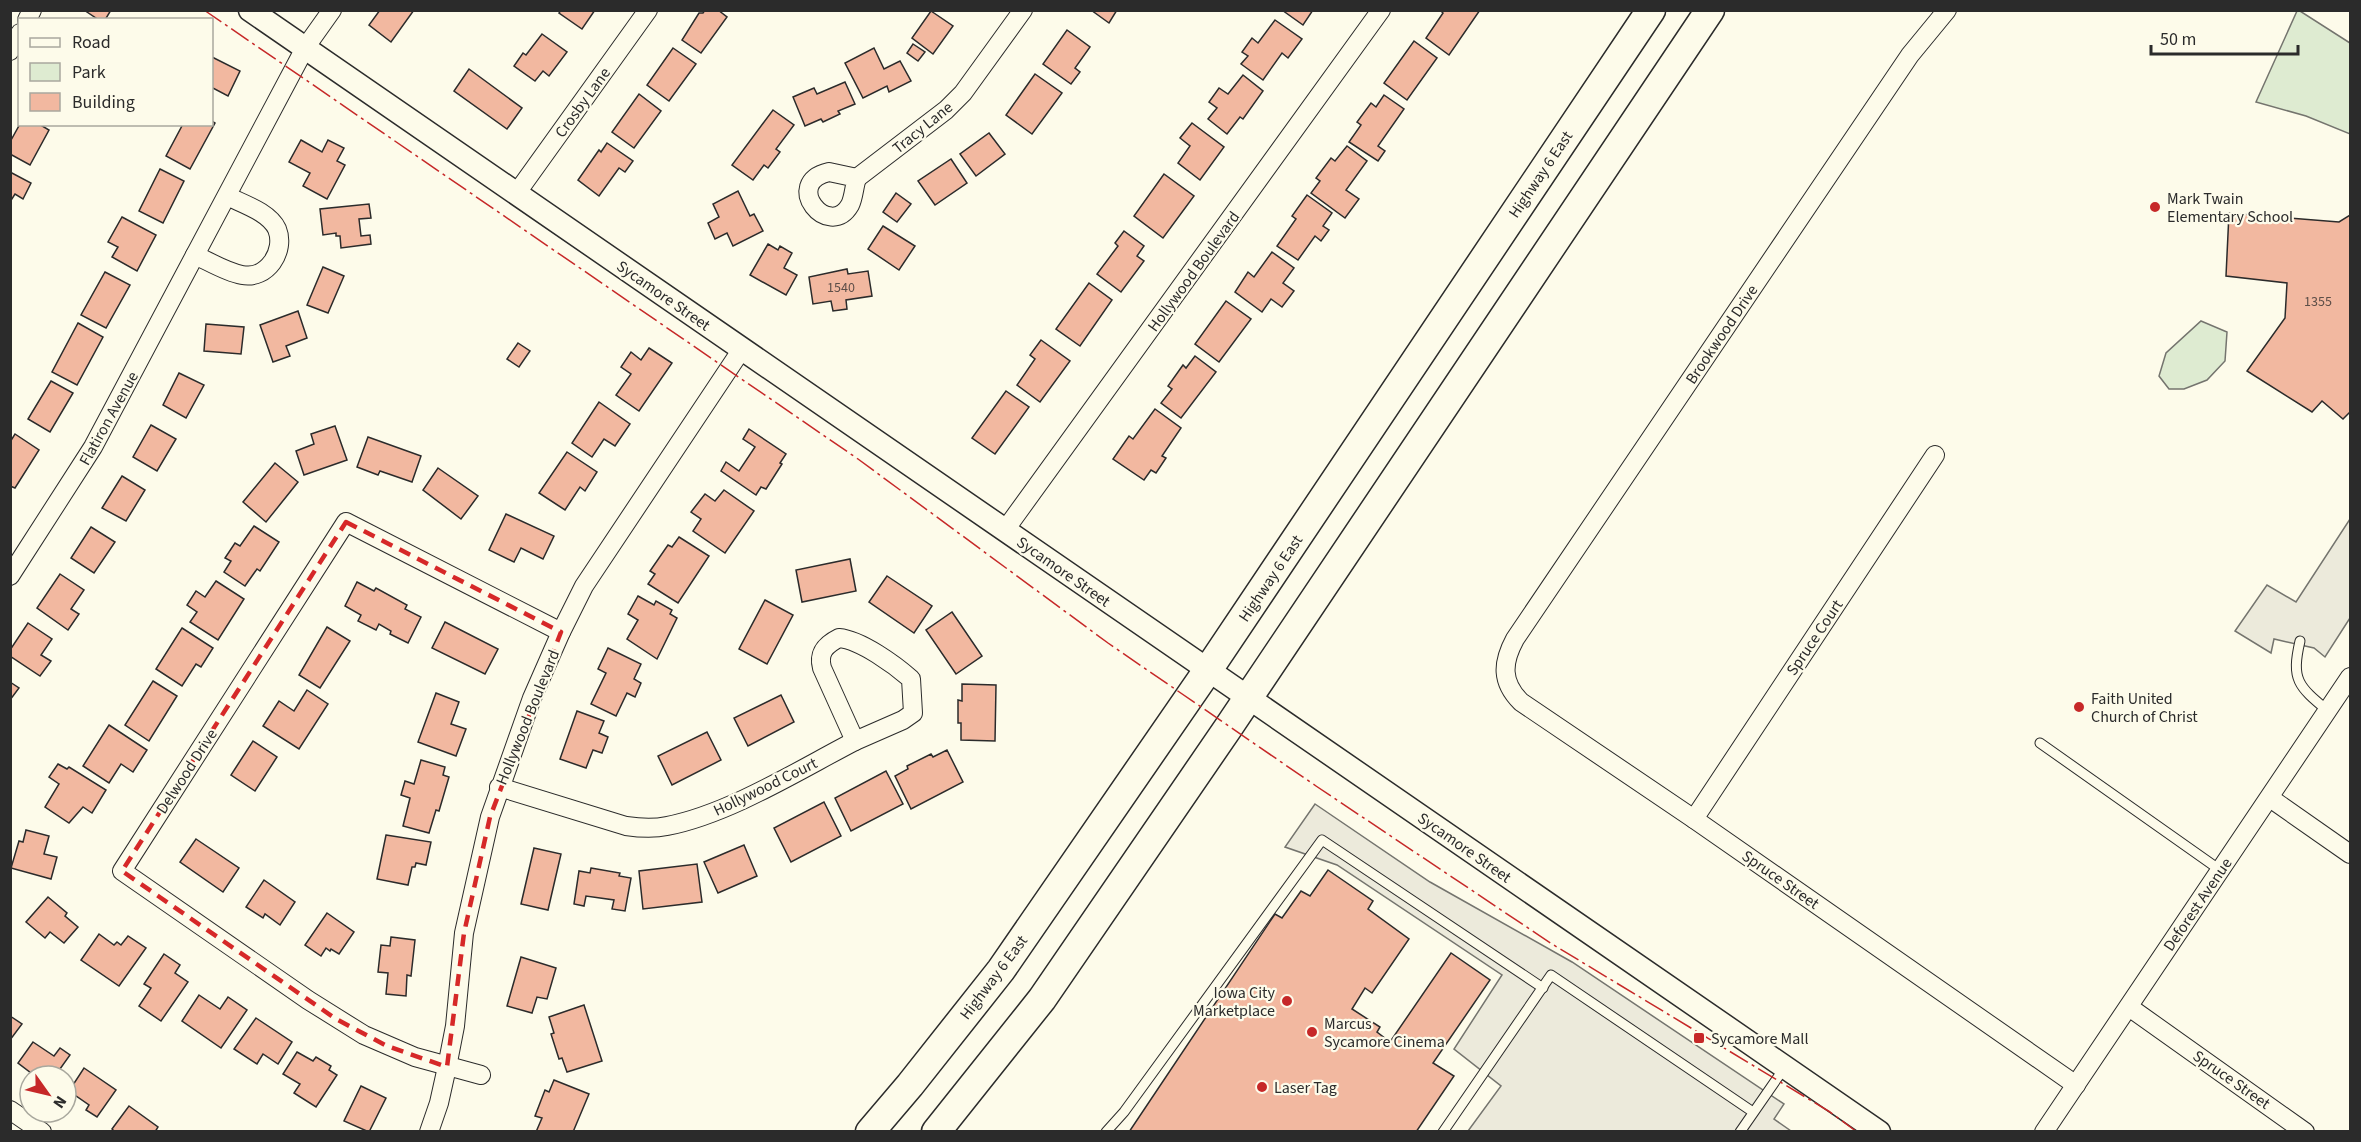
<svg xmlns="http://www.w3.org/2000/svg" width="2361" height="1142" viewBox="0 0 2361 1142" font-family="'Source Sans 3',sans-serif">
<rect width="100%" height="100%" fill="#fdfbea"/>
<g fill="#deebd1" stroke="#74746e" stroke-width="1.5">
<path d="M2297,11H2300L2350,43V134L2306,116L2256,102Z"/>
<path d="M2201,321L2227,332L2225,361L2207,380L2184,389H2169L2159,376L2166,353Z"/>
</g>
<g fill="#eceadb" stroke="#74746e" stroke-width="1.5">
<path d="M2350,519V618L2325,657L2314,648L2274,639L2271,653L2235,631L2267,585L2296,602Z"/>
<path d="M1315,804L1430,882L1572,962L1784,1104L1774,1119L1791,1131H1468L1501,1086L1454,1049L1502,975L1337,865L1285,847Z"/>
</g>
<g fill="#f2b8a0" stroke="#2b2b2b" stroke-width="1.5">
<path d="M84,10H111L105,20H99Z"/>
<path d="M380,10H414L391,42L369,25Z"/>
<path d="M561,10H595L582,29L559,13Z"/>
<path d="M705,10H718L727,17L701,53L682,40L699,13H703Z"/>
<path d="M1091,10H1117L1109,23Z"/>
<path d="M1282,10H1313L1303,25Z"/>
<path d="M1440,10H1480L1449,55L1426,38L1443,13Z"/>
<path d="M931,11L953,26L933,54L912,38Z"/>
<path d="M1275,20L1302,39L1288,58L1282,53L1263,80L1241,64L1248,56L1242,52L1252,38L1258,43Z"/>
<path d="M1067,30L1090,47L1075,68L1080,72L1071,84L1043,64Z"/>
<path d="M542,34L567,52L549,76L543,71L535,81L514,66L523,53L526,55Z"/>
<path d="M1414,41L1437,58L1407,100L1384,83Z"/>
<path d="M913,44L925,52L918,61L907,53Z"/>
<path d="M673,48L696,64L669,101L647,85Z"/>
<path d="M874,48L884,69L900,61L911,81L889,92L887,86L863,98L845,63Z"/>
<path d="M212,57L240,71L228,96L213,88L212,90Z"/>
<path d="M469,69L522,108L507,129L454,91Z"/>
<path d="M1035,74L1062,93L1032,134L1006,115Z"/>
<path d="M1243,75L1263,91L1243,119L1240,117L1227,134L1208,119L1217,108L1209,102L1219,88L1228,94Z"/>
<path d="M845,82L855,104L838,111L840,114L823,122L821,119L805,126L793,97L814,88L817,94Z"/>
<path d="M639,94L661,111L634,148L612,132Z"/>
<path d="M1384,95L1404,109L1378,146L1385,151L1378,161L1349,142L1361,125L1357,122L1371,103L1376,107Z"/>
<path d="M773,110L794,125L776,149L780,152L768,168L764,165L753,180L732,165Z"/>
<path d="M212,121L215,123L190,169L166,156L183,124H212Z"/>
<path d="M1192,123L1224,147L1200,180L1178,163L1190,146L1180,138Z"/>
<path d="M20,124H39L49,130L30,165L10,154V142Z"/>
<path d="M989,133L1005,154L976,176L960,154Z"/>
<path d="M301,140L322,152L328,140L344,148L337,161L345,165L327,199L303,186L310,173L289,162Z"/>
<path d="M607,143L633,161L625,172L619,168L599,196L578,180L599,150L601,152Z"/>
<path d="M1347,146L1367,161L1346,190L1359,199L1345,218L1311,193L1320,181L1316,178L1331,158L1335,161Z"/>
<path d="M951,159L967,183L935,205L918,181Z"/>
<path d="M160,169L184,181L163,223L139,211Z"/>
<path d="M10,172L31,183L23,199L15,194L10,202Z"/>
<path d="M1164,174L1194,196L1163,238L1134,216Z"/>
<path d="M738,191L750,216L754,214L763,231L733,246L727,233L715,239L708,223L719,217L713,204Z"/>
<path d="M896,193L911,204L897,222L883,212Z"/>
<path d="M1307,195L1332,213L1323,226L1329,230L1321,241L1315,236L1298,260L1277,246L1296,219L1292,216Z"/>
<path d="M369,204L371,218L359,219L361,236L370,235L371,244L341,248L340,236H336V233L323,235L320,209Z"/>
<path d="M2229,213L2339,222L2350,215V412L2343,419L2322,401L2312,412L2247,371L2285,318L2287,283L2226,276Z"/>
<path d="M122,217L156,235L137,271L112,257L118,247L108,242Z"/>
<path d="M883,226L915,246L899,270L868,249Z"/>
<path d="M1124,231L1144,246L1137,256L1144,261L1121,292L1097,274L1118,246L1115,243Z"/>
<path d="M768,244L778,250L780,246L792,253L784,268L797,275L786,295L750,275Z"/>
<path d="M1272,252L1294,268L1283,283L1294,291L1282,307L1271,299L1262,312L1235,292L1248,272L1254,277Z"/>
<path d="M323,267L344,276L328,313L307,305Z"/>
<path d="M847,269L848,274L868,271L872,296L846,300L847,309L833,311L831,301L813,304L809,277Z"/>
<path d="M105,272L130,285L106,328L81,315Z"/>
<path d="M1089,283L1112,300L1080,346L1056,329Z"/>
<path d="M1226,301L1251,319L1219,362L1195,344Z"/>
<path d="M298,311L307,338L286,346L290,356L273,362L260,325Z"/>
<path d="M78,323L103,337L77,385L52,372Z"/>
<path d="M206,324L244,327L241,354L204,351Z"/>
<path d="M1041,340L1070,361L1040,402L1017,385L1035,359L1030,355Z"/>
<path d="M518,343L530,351L519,367L507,359Z"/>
<path d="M649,348L672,363L639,411L616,395L631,374L621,367L631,352L641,360Z"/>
<path d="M1195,356L1216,372L1181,418L1161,403L1172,389L1168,386L1183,365L1186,368Z"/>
<path d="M179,373L204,385L186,418L163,405Z"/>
<path d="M51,381L73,393L50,432L28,419Z"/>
<path d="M1006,391L1029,407L995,454L972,438Z"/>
<path d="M599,402L630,424L615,446L604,439L592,457L572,443Z"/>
<path d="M1155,409L1181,428L1162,456L1166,458L1156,473L1151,470L1144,480L1113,459L1129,436L1133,439Z"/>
<path d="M151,425L176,439L157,471L133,457Z"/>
<path d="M335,426L347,460L304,475L296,451L314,444L311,434Z"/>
<path d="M749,429L786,454L780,463L782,464L766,489L761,487L756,495L721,471L726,462L739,471L755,447L743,439Z"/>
<path d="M15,434L39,450L15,488L10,486V442Z"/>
<path d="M368,437L421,456L412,482L380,471L378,475L357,467Z"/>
<path d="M567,452L597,472L585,491L580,487L565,510L539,493Z"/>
<path d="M275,463L298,482L266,522L243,502Z"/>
<path d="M438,468L478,496L461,519L423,490Z"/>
<path d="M122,476L145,490L126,521L102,508Z"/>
<path d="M724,490L754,511L725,553L693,531L701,519L691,512L705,494L715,501Z"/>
<path d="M506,514L554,536L543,559L521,548L514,562L489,550Z"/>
<path d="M254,526L279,542L260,571L257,569L245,586L224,572L231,561L225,558L235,543L240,546Z"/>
<path d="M91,527L115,542L94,573L71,558Z"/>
<path d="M679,537L709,556L678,603L648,584L655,574L650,571L668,545L672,547Z"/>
<path d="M850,559L856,591L802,602L796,570Z"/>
<path d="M60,574L84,590L71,609L79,614L68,630L37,608Z"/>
<path d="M887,576L932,606L914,633L869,602Z"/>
<path d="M216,581L244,599L218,640L190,622L197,612L187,605L196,591L205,597Z"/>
<path d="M357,582L374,591L376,588L407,605L405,609L421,617L408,643L390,634L391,631L379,624L376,630L358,621L361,615L345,606Z"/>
<path d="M638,596L654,605L656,601L672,610L670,614L677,618L657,659L627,639L638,620L628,614Z"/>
<path d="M765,600L793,615L767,664L739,649Z"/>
<path d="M952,612L982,656L956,674L926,630Z"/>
<path d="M445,622L498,649L485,674L432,648Z"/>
<path d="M28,623L52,639L41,655L51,661L40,676L10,656V650Z"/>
<path d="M327,627L350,641L320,688L299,675Z"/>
<path d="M182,628L213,648L201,667L196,664L182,686L156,669Z"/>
<path d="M608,648L641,664L634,679L641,683L635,697L627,693L616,716L591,704L606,673L598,669Z"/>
<path d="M153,681L177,696L149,741L125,725Z"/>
<path d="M10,682L19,688L10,700Z"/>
<path d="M962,684L996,685L995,741L961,740V723H958V700L962,701Z"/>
<path d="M307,690L328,704L299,749L263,726L279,701L294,711Z"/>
<path d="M436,693L459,702L451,724L466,729L456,756L418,742Z"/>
<path d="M781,695L794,722L748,746L734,718Z"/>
<path d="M577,711L604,721L599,733L608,737L602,753L593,750L586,768L560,759Z"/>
<path d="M109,725L147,750L133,772L121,764L109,783L83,766Z"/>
<path d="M707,732L721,760L672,785L658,756Z"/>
<path d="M253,741L277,757L255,791L231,775Z"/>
<path d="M947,750L963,782L911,809L895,776L908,769L907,766L931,754L933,757Z"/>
<path d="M421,760L445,767L443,775L449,777L439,811L436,810L429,833L403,826L410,798L401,795L405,781L414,784Z"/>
<path d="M58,764L67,769L69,767L106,790L92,813L83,807L69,823L45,807L59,784L49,777Z"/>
<path d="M886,771L903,804L851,831L835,798Z"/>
<path d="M824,802L841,836L791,862L774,828Z"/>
<path d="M26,830L49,836L44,854L57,857L51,879L11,868L19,841L23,842Z"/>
<path d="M386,835L431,842L426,865L416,863L415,867H412L408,885L377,879Z"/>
<path d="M196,839L239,868L223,892L180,862Z"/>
<path d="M744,845L757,876L718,893L704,862Z"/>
<path d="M534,848L561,854L548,910L521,904Z"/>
<path d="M697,864L702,902L643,909L639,871Z"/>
<path d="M591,868L620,873L619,876L631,878L625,911L612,909L614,900L586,896L584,906L574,904L579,871L590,873Z"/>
<path d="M1328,870L1373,901L1368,909L1409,939L1372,993L1365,988L1352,1009L1380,1027L1377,1032L1390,1042L1451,953L1490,980L1433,1063L1454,1076L1416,1132H1129L1275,914L1282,918L1301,891L1310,896Z"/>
<path d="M264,880L295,902L280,925L265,914L263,918L246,907Z"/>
<path d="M48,897L67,913L65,916L78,927L64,943L50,932L45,938L26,922Z"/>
<path d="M327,913L354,932L339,954L331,949L330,951L326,948L321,956L305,945Z"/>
<path d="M99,934L114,945L117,942L121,945L128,936L146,948L119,986L81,960Z"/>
<path d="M391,937L415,940L411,976L407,975L406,996L386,994L388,973L378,972L381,945L390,946Z"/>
<path d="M164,954L180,965L175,973L188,982L161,1021L139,1006L151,988L144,984Z"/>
<path d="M521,957L556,968L547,999L537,997L532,1013L507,1006Z"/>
<path d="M199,995L220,1009L228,997L247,1010L221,1048L182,1021Z"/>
<path d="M584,1005L602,1061L567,1072L562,1058L559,1059L551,1034L554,1033L549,1017Z"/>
<path d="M10,1016L22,1024L10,1040Z"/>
<path d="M256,1018L292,1042L278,1064L263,1054L257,1064L234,1049Z"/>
<path d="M33,1042L54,1056L60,1048L70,1055L55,1076H35L18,1063Z"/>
<path d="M297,1052L313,1061L316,1057L331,1066L329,1070L337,1075L316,1107L294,1093L300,1084L283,1074Z"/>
<path d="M84,1068L116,1090L97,1117L86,1110L89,1105L69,1091Z"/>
<path d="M554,1080L589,1094L573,1132H536L542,1118L535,1116L545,1090L549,1092Z"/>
<path d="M361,1086L386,1098L369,1132L344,1121Z"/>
<path d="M129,1106L158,1127L155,1132H115L112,1129Z"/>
</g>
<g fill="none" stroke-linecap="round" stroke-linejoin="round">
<g stroke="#2b2b2b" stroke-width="11">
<g id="service">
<path d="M2300,641C2291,680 2298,686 2328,711"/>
<path d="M2040,743L2220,870"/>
<path d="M1106,1132L1124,1112L1322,840L1543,988"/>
<path d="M1443,1132L1551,975L1753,1112"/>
<path d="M1740,1132L1785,1067"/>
</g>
</g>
<g stroke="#2b2b2b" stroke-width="20">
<g id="minor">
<path d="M1947,10L1910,55L1515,639C1502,663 1501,682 1521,702L1694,819L2076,1085"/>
<path d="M27,20L32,10"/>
<path d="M10,51L20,33"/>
<path d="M829,172L857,178C854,186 854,197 850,205C829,241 781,183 829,172Z"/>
<path d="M857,178L946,110L963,93L1023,10"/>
<path d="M516,194L648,10"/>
<path d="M195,255C210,262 226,272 242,275C267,280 286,251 277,229C269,212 243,204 227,196"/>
<path d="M1005,530L1381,10"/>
<path d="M10,576L93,447L305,48L332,10"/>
<path d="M839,638C861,640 895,665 911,679L913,713L903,720L855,741L822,668C818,653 825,645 839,638Z"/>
<path d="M499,787L626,826C640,828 653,829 667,826C729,814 799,770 855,741"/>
<path d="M2270,798L2350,854"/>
<path d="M1694,819L1935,455"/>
<path d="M2129,1007L2305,1132"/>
<path d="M481,1075L415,1057L364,1035L308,1000L122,871L346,522L561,632"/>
<path d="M10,1110L42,1132"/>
<path d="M429,1132L439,1103L447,1067L455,1026L464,933L490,817L532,698L561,632L584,586L742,349"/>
<path d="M2044,1132L2350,677"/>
</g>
</g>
<g stroke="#2b2b2b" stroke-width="25">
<path id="tertiary" d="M250,10L1879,1132"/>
</g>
<g stroke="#2b2b2b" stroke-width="31">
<g id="primary">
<path d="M870,1132L910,1085L1001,970L1208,670L1651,10"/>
<path d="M936,1132L1042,999L1228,728L1710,10"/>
</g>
</g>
<use href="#service" stroke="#fdfbea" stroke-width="9"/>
<use href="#minor" stroke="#fdfbea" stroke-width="18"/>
<use href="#tertiary" stroke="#fdfbea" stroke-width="22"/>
<use href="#primary" stroke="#fdfbea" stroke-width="28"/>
<path stroke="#c62828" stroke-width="1.5" stroke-dasharray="21 4.5 3 4.5" stroke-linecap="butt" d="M204,10L858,459L1108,643L1316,786L1552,944L1830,1112L1857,1132"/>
</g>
<path fill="none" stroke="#d62828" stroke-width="4.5" stroke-dasharray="12 8" stroke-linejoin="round" d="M346,522L561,632L490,817L464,933L447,1067L387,1046L336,1019L122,871Z"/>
<g fill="#c62828" stroke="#fdfbea" stroke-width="2">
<circle cx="2155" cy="207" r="6"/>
<circle cx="2079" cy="707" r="6"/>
<circle cx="1287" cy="1001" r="6"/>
<circle cx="1312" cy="1032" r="6"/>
<rect x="1693" y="1032" width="12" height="12" rx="3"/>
<circle cx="1262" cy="1087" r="6"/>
</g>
<g text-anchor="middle" stroke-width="4.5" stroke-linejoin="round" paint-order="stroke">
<g font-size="14" fill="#5d4e48">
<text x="841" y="292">1540</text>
<text x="2318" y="306">1355</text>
</g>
<g font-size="16" fill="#2b2b2b" stroke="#fdfbea">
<text transform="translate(582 102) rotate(-54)" y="6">Crosby Lane</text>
<text transform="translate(922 127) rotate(-39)" y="6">Tracy Lane</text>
<text transform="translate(1540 174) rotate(-56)" y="6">Highway 6 East</text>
<text transform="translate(1193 271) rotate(-54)" y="6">Hollywood Boulevard</text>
<text transform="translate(664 295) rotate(35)" y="6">Sycamore Street</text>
<text transform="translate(1721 334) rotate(-56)" y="6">Brookwood Drive</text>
<text transform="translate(108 418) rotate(-61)" y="6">Flatiron Avenue</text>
<text transform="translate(1064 571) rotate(35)" y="6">Sycamore Street</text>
<text transform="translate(1270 578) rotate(-56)" y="6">Highway 6 East</text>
<text transform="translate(1814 637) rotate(-56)" y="6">Spruce Court</text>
<text transform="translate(527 717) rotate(-68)" y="6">Hollywood Boulevard</text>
<text transform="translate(186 771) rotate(-57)" y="6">Delwood Drive</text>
<text transform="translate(765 786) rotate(-26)" y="6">Hollywood Court</text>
<text transform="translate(1465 847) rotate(35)" y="6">Sycamore Street</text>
<text transform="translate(1781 879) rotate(35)" y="6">Spruce Street</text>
<text transform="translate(2197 904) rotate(-56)" y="6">Deforest Avenue</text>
<text transform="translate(993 977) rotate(-53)" y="6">Highway 6 East</text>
<text transform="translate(2232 1079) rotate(35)" y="6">Spruce Street</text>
</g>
<g font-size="16" fill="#2b2b2b" stroke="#fdfbea" text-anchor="start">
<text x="2167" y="204">Mark Twain<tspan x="2167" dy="18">Elementary School</tspan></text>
<text x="2091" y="704">Faith United<tspan x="2091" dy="18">Church of Christ</tspan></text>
<text x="1275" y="998" text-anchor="end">Iowa City<tspan x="1275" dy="18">Marketplace</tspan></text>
<text x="1324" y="1029">Marcus<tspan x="1324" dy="18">Sycamore Cinema</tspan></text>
<text x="1711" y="1044">Sycamore Mall</text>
<text x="1274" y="1093">Laser Tag</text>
</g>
</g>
<rect width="2361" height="1142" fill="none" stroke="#2b2b2b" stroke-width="24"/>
<rect x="18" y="18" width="195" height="108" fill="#fdfbea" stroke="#a9a89e" stroke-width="1.5"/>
<rect x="30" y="38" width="30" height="9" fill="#fdfbea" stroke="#a9a89e" stroke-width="1.5"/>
<text x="72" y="48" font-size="18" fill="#2b2b2b">Road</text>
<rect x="30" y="63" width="30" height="18" fill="#deebd1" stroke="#a9a89e" stroke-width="1.5"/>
<text x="72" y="78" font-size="18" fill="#2b2b2b">Park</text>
<rect x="30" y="93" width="30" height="18" fill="#f2b8a0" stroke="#a9a89e" stroke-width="1.5"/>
<text x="72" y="108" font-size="18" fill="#2b2b2b">Building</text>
<g transform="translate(48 1094) rotate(124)"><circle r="28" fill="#fdfbea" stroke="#a9a89e" stroke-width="1.5"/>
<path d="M0-4.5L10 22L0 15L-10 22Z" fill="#c62828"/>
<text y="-9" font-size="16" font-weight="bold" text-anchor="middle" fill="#2b2b2b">N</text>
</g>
<path d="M2151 45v9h147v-9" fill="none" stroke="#2b2b2b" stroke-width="3"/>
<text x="2160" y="45" font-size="18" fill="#2b2b2b" stroke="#fdfbea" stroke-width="4.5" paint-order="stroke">50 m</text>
</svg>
